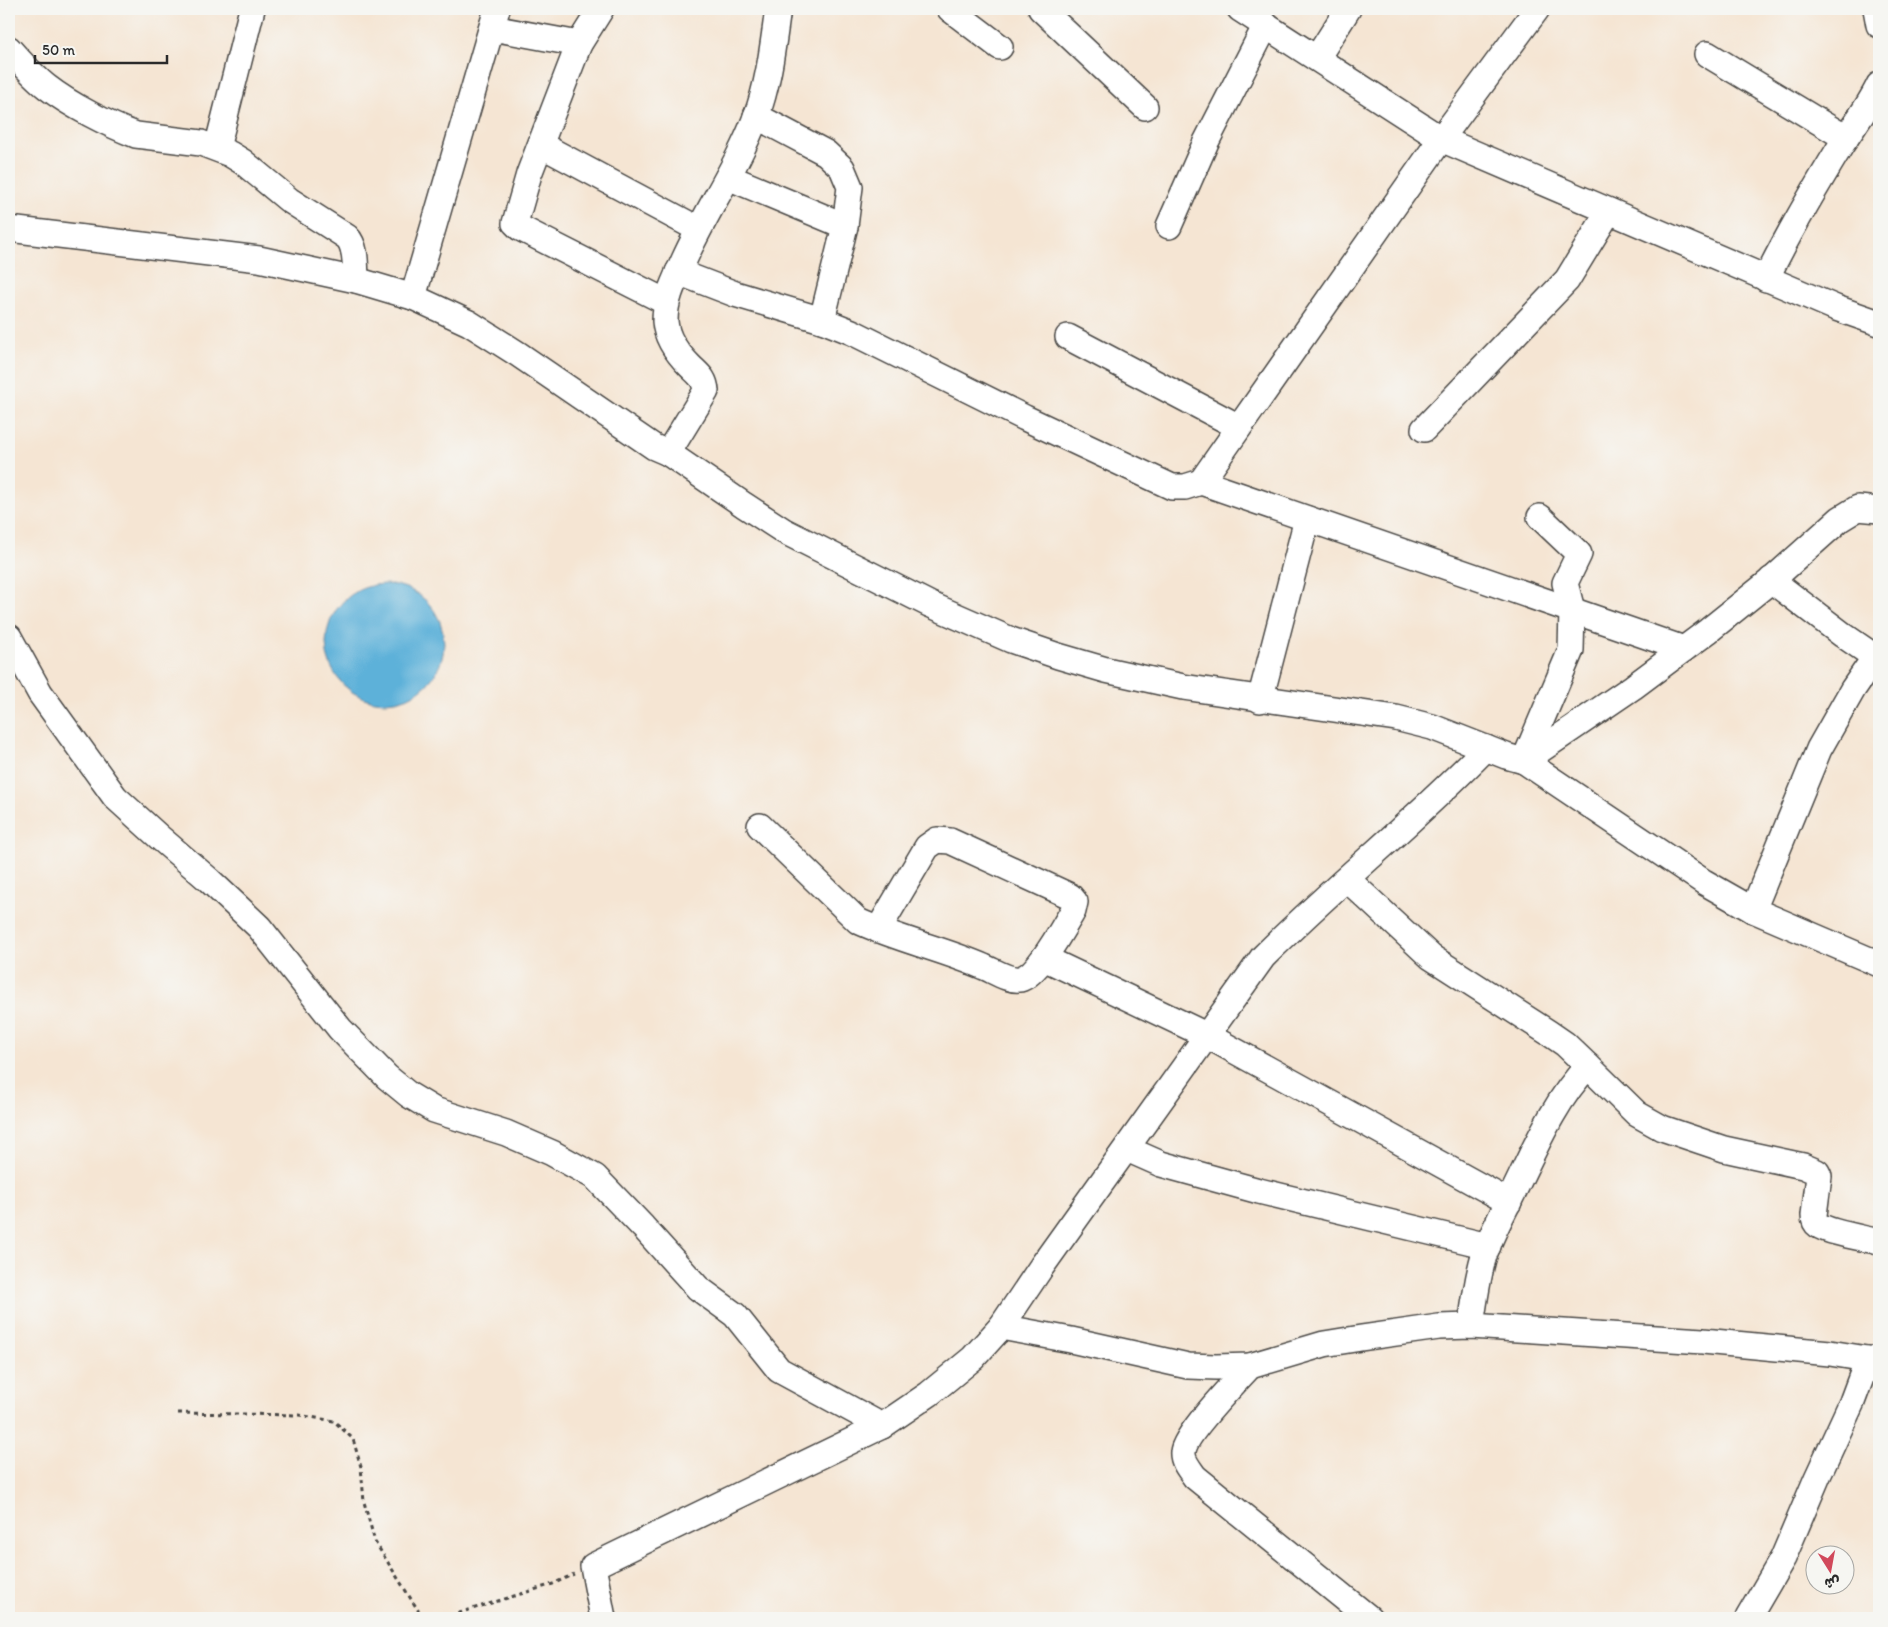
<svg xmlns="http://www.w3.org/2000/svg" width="1888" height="1627" viewBox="0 0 1888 1627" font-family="Itim,'Playpen Sans Arabic',sans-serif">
<rect width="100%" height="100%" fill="#f6f6f2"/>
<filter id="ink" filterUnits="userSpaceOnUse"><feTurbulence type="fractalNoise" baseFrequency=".02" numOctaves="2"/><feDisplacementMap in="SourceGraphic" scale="10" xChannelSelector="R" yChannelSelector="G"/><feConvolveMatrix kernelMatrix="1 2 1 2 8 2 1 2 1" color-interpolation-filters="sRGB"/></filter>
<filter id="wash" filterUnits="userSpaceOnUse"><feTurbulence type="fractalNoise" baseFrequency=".0096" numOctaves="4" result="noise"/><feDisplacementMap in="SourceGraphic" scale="20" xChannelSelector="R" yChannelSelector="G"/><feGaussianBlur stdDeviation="1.12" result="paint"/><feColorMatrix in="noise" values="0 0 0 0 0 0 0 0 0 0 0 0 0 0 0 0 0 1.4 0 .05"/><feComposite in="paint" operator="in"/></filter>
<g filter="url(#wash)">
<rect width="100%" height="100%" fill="#f5e5d3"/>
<circle fill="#5db1d9" stroke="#446e82" cx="385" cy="643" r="59"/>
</g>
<g filter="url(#ink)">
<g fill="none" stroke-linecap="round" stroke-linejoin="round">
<g stroke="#494744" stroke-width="28">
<g id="minor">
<path d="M601,9L579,44L529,174L515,223L520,228L666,302"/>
<path d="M950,9L1000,47"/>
<path d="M1041,9L1145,107"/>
<path d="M1240,9L1441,139L1836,308L1879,323"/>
<path d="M1537,9L1441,139L1201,482L1684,649"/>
<path d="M1876,9L1879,25"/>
<path d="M492,28L579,44"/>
<path d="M9,49C21,62 33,76 47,87C70,105 109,125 136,135L201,143L230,154L243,162L289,200L347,237C357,247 355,266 356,280"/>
<path d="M1707,54L1846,138"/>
<path d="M1317,58L1348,9"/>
<path d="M756,116L826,153L842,168L850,187L845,226L822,320"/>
<path d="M541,145L698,229"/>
<path d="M217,148L252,9"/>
<path d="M728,177L845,226"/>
<path d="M1169,226L1206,142L1266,25"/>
<path d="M9,229L259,259L356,280L413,297L469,323L518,354L654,447L668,453L744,505L784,531L929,604L1011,640L1058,656L1106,670L1183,687L1396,718L1432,727L1506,756L1524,761L1704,882L1753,910L1879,964"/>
<path d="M678,272L735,294L822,320L852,332L1025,418L1172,487H1185L1201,482"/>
<path d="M1766,279C1789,232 1815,188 1842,144C1855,124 1869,106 1879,85"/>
<path d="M413,297L497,9"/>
<path d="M1068,337L1239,427"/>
<path d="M1424,429L1567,280L1609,211"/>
<path d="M668,453L706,391C705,378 699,375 690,366C678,354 666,339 665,321C665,298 675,280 684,260C706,211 737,167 756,117C769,83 773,44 778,9"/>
<path d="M1771,580L1843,635L1875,657"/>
<path d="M9,637L40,693L115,797L159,837L209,880L259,927L340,1029L387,1077L409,1095L434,1110L506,1133L552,1153L595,1177L643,1227L698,1288L735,1315L779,1370L882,1426"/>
<path d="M1260,700L1307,519"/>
<path d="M1524,761L1633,687L1708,631L1774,578L1840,519L1858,508L1879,510"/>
<path d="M1524,761L1571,650L1572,610L1565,583L1579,554L1540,517"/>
<path d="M760,826L858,921C899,940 943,949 984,967C994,971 1009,981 1020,979C1038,975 1064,926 1073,911L1075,902L1070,896L950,841L937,840L927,847L878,930"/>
<path d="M1347,879L1431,957L1549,1033L1565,1044L1588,1066"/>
<path d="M1753,910L1819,749L1853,689L1875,657L1879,658"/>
<path d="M1044,958L1208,1036L1509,1202"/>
<path d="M1127,1149L1161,1164L1259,1191L1488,1246"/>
<path d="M1471,1326C1474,1304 1477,1281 1483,1259C1489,1238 1501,1217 1511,1197C1533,1153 1553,1102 1588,1066L1637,1114L1662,1128L1724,1149L1803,1166L1817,1172L1819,1176L1814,1215C1814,1219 1815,1223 1818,1225C1830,1233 1864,1238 1879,1242"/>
<path d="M1001,1327L1042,1266L1263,957C1335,885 1415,821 1486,748"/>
<path d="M1250,1366C1236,1381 1184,1435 1183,1452C1182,1461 1190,1470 1195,1477L1369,1618"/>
<path d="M603,1618L593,1566L882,1426L929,1394L973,1358L1001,1327L1071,1340L1188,1366L1216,1367L1250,1366L1324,1344L1361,1338L1439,1327L1471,1326L1703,1341L1830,1353L1879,1361"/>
<path d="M1748,1618L1783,1558L1817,1478L1852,1402L1868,1359"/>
</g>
</g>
<g stroke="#494744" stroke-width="3" stroke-dasharray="4 4" stroke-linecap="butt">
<path d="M178,1413L299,1415L334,1421L353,1439L361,1467L364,1502L375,1542L423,1618"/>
<path d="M443,1618L553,1584L574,1574"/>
</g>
<use href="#minor" stroke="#fff" stroke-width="25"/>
</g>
</g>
<rect width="1888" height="1627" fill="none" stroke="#f6f6f2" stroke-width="30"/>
<g transform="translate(1830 1570) rotate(169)"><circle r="24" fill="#f6f6f2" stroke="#a5a5a2"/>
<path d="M0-4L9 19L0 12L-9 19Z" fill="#d1495b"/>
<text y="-8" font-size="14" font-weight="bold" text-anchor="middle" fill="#2b2b2b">ش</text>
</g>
<path d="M35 55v8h132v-8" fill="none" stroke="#2b2b2b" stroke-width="2.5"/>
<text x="42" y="55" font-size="15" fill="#2b2b2b" stroke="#f6f6f2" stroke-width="4" paint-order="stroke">50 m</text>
</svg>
